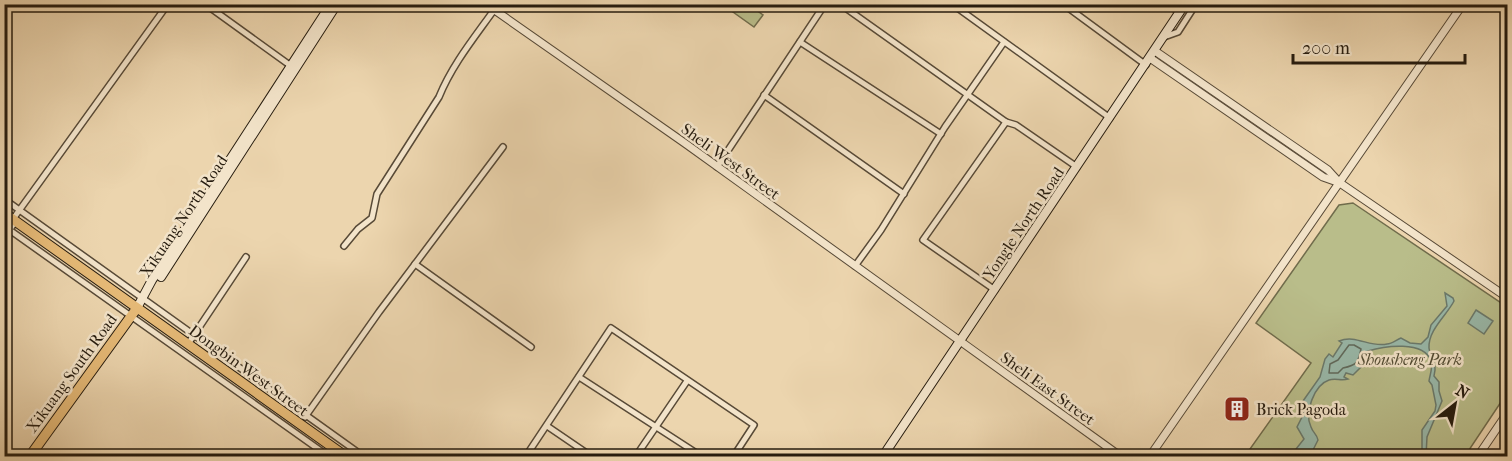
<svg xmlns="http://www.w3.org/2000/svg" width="1512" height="461" viewBox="0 0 1512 461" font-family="'IM FELL French Canon',serif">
<rect width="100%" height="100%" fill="#ecd5ae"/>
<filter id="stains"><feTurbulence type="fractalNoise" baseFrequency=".00333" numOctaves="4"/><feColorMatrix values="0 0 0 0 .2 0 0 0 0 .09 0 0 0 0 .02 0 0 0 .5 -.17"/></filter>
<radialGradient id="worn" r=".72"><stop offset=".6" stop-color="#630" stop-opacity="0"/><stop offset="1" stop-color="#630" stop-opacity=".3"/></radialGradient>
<g fill="#b9bd8a" stroke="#706c4c" stroke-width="1.5">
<path d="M727,5H749L763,15L754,27L726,7Z"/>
<path d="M1353,203L1507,307V393L1465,456H1245L1311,363L1256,323L1339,205Z"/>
</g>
<g fill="#99b9aa" stroke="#6b7a6c" stroke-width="1.5">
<path d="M1445,293L1453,298L1454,301C1447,315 1428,330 1429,348C1430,361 1438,360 1434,376L1439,382V391L1442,401L1427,437L1426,456H1422V430L1435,411L1436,405L1432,385L1429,381C1430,374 1433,368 1431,361C1424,340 1384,346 1368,351L1363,365L1353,375L1346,373L1344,377L1348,379C1342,381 1335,378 1329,380C1314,385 1304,413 1311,427C1313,433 1317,434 1318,440L1310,456H1296V449L1304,439L1297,427L1304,413L1303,401L1320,377L1325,359L1329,354L1333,357L1342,343L1339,341C1356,334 1370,348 1387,344C1392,344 1396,340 1401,338L1410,343L1421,344L1428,337L1431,325L1447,306Z"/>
<path d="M1476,310L1493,321L1484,334L1468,323Z"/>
</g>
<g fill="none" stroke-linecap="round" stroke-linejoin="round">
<path stroke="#606a5c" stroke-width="1.5" d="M1349,345H1354L1361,349C1358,363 1357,365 1343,368L1338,373H1329L1330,364L1338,360Z"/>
<g stroke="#584a37" stroke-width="8">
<g id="minor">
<path d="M205,4L291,66"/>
<path d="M840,4L1006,122L1016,125L1077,167"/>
<path d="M952,4L1110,118"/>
<path d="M1063,4L1146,65"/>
<path d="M1168,4L1180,13"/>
<path d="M1164,37L1178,32L1196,4"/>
<path d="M800,42L941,134"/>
<path d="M764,95L904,194"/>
<path d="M717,167L825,4"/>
<path d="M4,199L363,456"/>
<path d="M13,219L168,4"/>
<path d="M4,226L328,456"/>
<path d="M4,237L16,221"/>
<path d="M344,246L358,229L372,218L377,194L439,97C452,65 474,38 494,10"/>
<path d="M415,264L531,347"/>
<path d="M855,266L881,230L945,127L1004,42"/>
<path d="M995,290L923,240L1006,122"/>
<path d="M188,344L246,257"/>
<path d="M579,377L701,456"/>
<path d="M305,417L379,312L503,147"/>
<path d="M547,426L591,456"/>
<path d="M526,456L611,328L754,425L737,451L745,456"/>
<path d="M636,456L687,381"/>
</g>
</g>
<g stroke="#584a37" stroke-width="9">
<g id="tertiary">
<path d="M486,4L686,144L1120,456"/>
<path d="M1155,51L1328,170L1338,181"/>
<path d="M1150,58L1323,177L1340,183L1508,298"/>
<path d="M1150,456L1463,4"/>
<path d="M1478,456L1508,412"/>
</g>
</g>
<g stroke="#261c0f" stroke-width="10">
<g id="secondary">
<path d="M161,277L337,4"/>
<path d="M137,308L152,280L331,4"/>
<path d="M883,456L1185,4"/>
</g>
</g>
<g stroke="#261c0f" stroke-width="11">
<g id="primary">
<path d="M4,213L345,456"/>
<path d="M30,456L137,308"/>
</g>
</g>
<use href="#minor" stroke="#f3e4ca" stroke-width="5"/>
<use href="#tertiary" stroke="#f3e4ca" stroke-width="7"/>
<use href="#secondary" stroke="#f3e4ca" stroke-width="8"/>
<use href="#primary" stroke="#e6ba77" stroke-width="9"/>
</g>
<defs>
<g id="building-square" transform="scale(1.35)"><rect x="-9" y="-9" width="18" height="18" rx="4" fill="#8f2418" stroke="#f3e4ca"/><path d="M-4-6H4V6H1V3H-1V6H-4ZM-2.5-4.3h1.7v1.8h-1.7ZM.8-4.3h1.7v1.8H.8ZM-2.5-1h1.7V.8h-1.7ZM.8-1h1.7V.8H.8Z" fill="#fff"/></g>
</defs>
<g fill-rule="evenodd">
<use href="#building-square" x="1237" y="409"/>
</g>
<g text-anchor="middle" stroke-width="5" stroke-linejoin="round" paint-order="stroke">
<g font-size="16" fill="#261c0f" stroke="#f3e4ca">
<text transform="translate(731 161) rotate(36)" y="6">Sheli West Street</text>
<text transform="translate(183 216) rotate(-56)" y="6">Xikuang North Road</text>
<text transform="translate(1023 223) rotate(-56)" y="6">Yongle North Road</text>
<text transform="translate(249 370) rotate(36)" y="6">Dongbin West Street</text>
<text transform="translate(71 373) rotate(-54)" y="6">Xikuang South Road</text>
<text transform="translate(1048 388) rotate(36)" y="6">Sheli East Street</text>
</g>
<g font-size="16" font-style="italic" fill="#524c34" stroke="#f3e4ca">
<text x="1410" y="365">Shousheng Park</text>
</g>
<g font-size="16" fill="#261c0f" stroke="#f3e4ca" text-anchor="start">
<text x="1256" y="415">Brick Pagoda</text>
</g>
</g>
<rect width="1512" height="461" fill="none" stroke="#ecd5ae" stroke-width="24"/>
<rect x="6" y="6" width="1500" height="449" fill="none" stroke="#261c0f" stroke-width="3"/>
<rect x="12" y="12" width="1488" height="437" fill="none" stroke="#261c0f" stroke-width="1.5"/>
<g transform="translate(1455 404) rotate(31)" stroke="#f3e4ca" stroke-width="4.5" paint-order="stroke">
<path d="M0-4.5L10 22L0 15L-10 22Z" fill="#261c0f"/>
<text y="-9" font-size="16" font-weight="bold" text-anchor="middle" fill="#261c0f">N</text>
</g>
<path d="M1293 54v9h172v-9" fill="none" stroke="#261c0f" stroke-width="3"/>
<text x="1302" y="54" font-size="18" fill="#261c0f" stroke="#f3e4ca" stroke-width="4.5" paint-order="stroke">200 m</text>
<rect width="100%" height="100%" filter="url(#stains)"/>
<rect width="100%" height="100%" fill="url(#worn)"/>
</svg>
